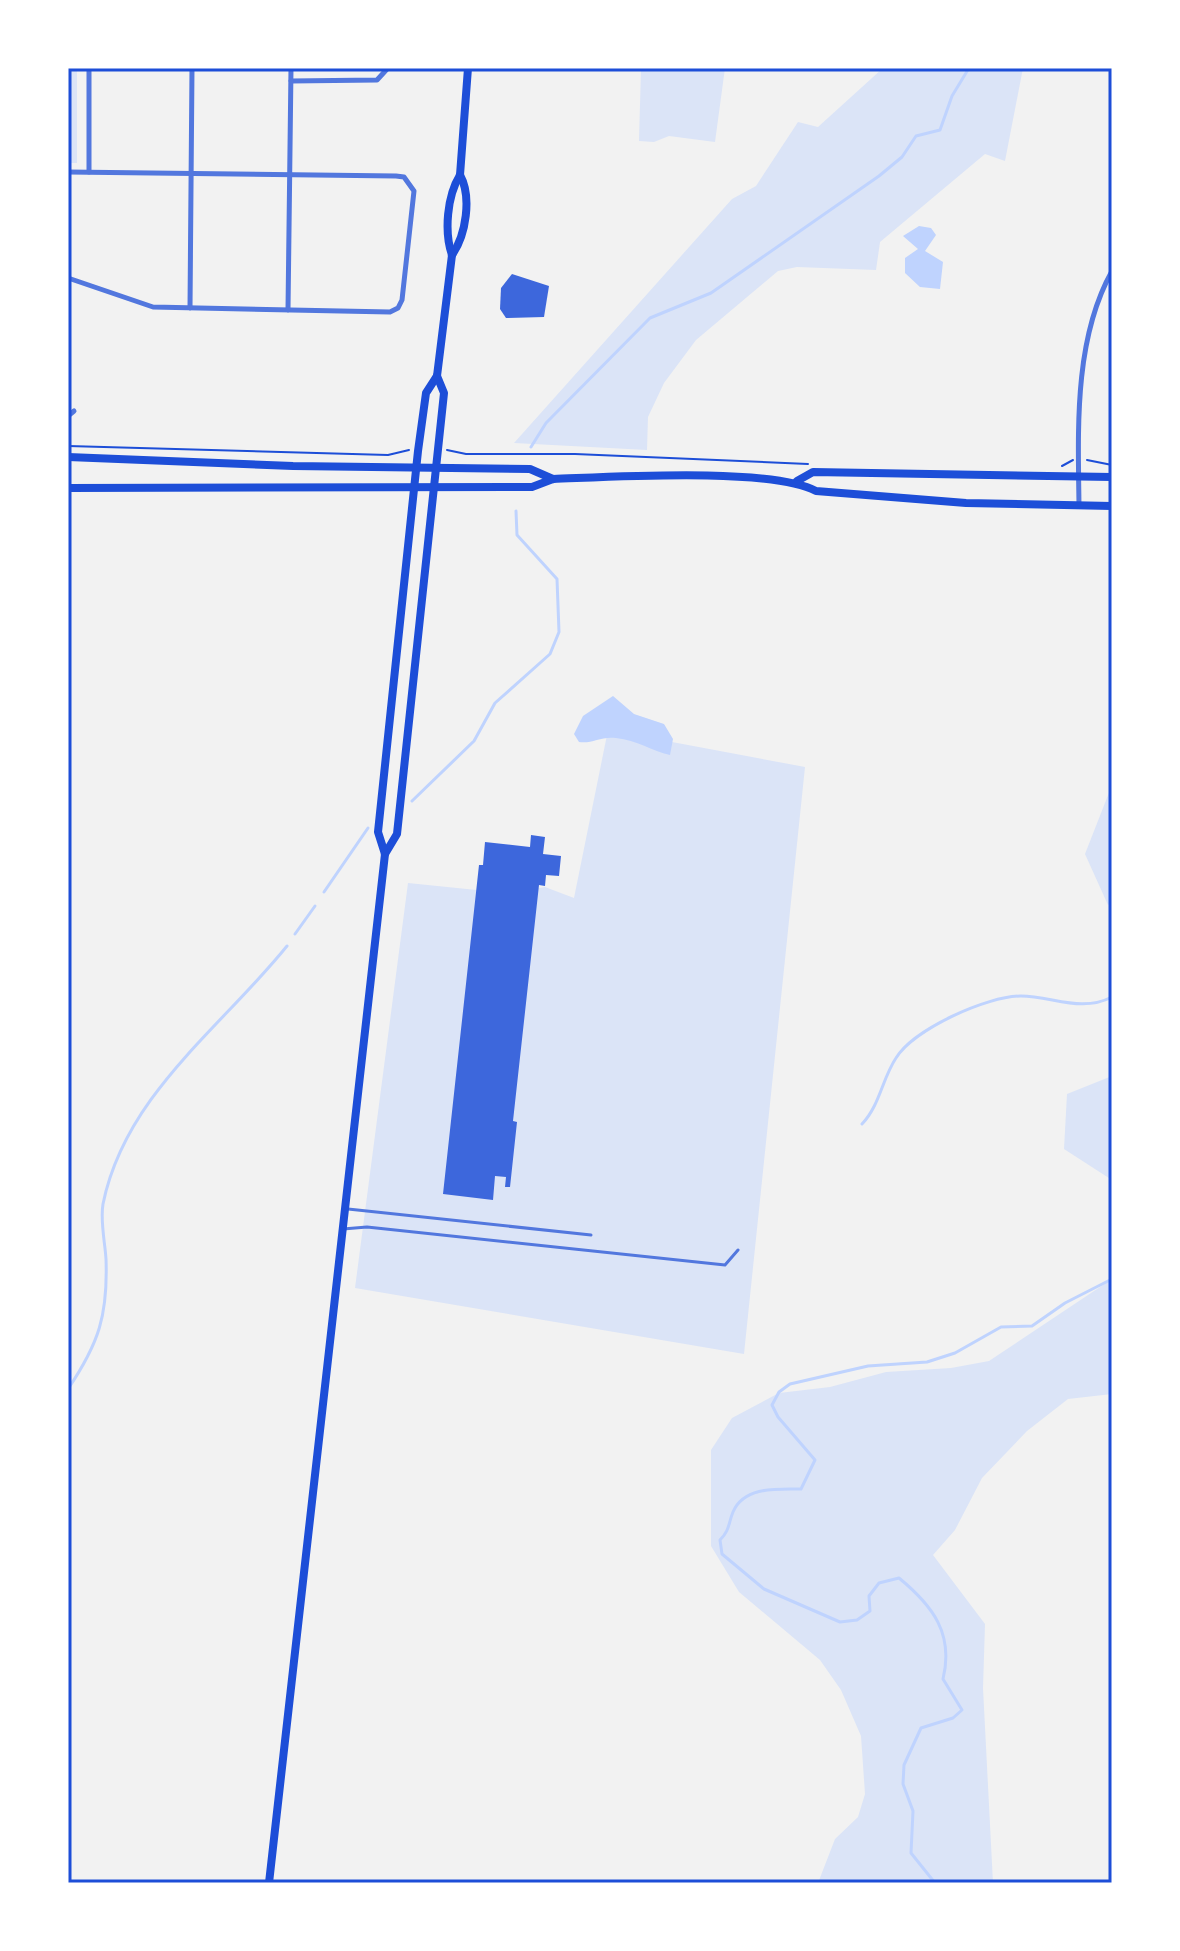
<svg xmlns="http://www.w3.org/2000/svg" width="1180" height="1951" viewBox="0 0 1180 1951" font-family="'Playfair Display',serif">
<rect width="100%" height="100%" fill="#f2f2f2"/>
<g fill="#dbe4f7">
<rect x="68" y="68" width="9" height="95"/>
<path d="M641,68H725L715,142L669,136L654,142L639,141Z"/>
<path d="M883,68H1023L1005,161L985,154L880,242L876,270L797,267L778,271L696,340L664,383L648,417L647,450L514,443L732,199L756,186L798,122L818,127Z"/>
<path d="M608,730L805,767L744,1354L355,1288L408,883L506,893L545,887L574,898Z"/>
<path d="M1112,785V902L1108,905L1085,854Z"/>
<path d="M1112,1076V1180L1064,1149L1067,1094Z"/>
<path d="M1112,1279V1394L1068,1399L1027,1431L982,1478L955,1530L933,1555L985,1624L983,1688L993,1883H818L835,1839L858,1817L865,1794L861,1736L841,1690L820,1660L739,1592L711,1546V1450L732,1418L779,1393L830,1387L886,1372L951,1368L989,1361Z"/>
</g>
<g fill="#bfd3fe">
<path d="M919,226L931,228L936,235L925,251L943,262L940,289L920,287L905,273V258L918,249L903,236Z"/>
<path d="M613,696L634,714L664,724L673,739L670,755C652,751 637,740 616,738C601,736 592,744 579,742L574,734L583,716Z"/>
</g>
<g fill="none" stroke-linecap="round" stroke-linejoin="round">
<g stroke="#bfd3fe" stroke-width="3">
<path d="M531,447L546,423L650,318L711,293L879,176L902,157L916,136L940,130L952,96L969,68"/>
<path d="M412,801L474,741L495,703L550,654L559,632L557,579L517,535L516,511"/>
<path d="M324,892L368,828"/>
<path d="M295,934L315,906"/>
<path d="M862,1124C880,1105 882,1079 896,1058C914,1029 987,996 1021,996C1052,996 1081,1013 1112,997"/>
<path d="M68,1389C99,1343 108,1315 106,1259C105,1242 100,1221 103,1204C125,1095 221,1028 287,946"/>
<path d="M935,1883L911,1853L913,1811L903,1784L904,1765L921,1728L953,1718L962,1710L943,1679C954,1634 933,1606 899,1578L879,1583L869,1596L870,1611L857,1620L840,1622L764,1589L722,1554L720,1540C730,1530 728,1524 733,1512C744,1486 778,1489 801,1489L815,1460L778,1417L772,1405L779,1392L790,1384L868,1366L927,1362L955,1353L1001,1327L1032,1326L1065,1303L1112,1279"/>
</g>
</g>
<g fill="#3d67dc">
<path d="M512,274L549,286L544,317L506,318L500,309L501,288Z"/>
<path d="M531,835L545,837L543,854L561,856L559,876L546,875L545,886L539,885L513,1121L517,1122L510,1187H505L506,1177L495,1176L493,1200L443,1194L479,865H483L485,842L530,847Z"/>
</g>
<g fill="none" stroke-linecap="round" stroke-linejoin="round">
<g stroke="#1d4ed8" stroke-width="2">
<path d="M68,446L388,455L409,450"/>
<path d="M447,450L466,454H575L808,464"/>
<path d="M1087,460L1112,465"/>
<path d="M1062,466L1073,460"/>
</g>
<g stroke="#5277de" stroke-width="3">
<path d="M348,1209L591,1235"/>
<path d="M343,1229L367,1227L725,1265L738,1250"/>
</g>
<g stroke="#5277de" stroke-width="5">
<path d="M89,68V172"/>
<path d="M291,81L377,80L388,68"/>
<path d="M68,172L396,176L404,177L414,191L402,300L398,308L390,312L153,307L68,278"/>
<path d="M190,308L192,68"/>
<path d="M288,310L291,68"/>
<path d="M68,416L74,411"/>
<path d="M1079,505C1078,428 1074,339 1112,271"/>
</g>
<g stroke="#1d4ed8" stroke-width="8">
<path d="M452,255C466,235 472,197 460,175"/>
<path d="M68,457L293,466L530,469L553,479"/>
<path d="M797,481L813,472L1112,477"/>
<path d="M68,488L532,487L553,479C611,477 771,467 816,491L966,503L1112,506"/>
<path d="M385,854L397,834L444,393L437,376"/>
<path d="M269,1883L385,854L378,832L418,451L426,393L437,376L452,255C444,232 447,196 460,175L468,68"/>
</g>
</g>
<rect width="1180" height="1951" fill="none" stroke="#ffffff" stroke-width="140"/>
<rect x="70" y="70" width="1040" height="1811" fill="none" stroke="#1d4ed8" stroke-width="3"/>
</svg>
